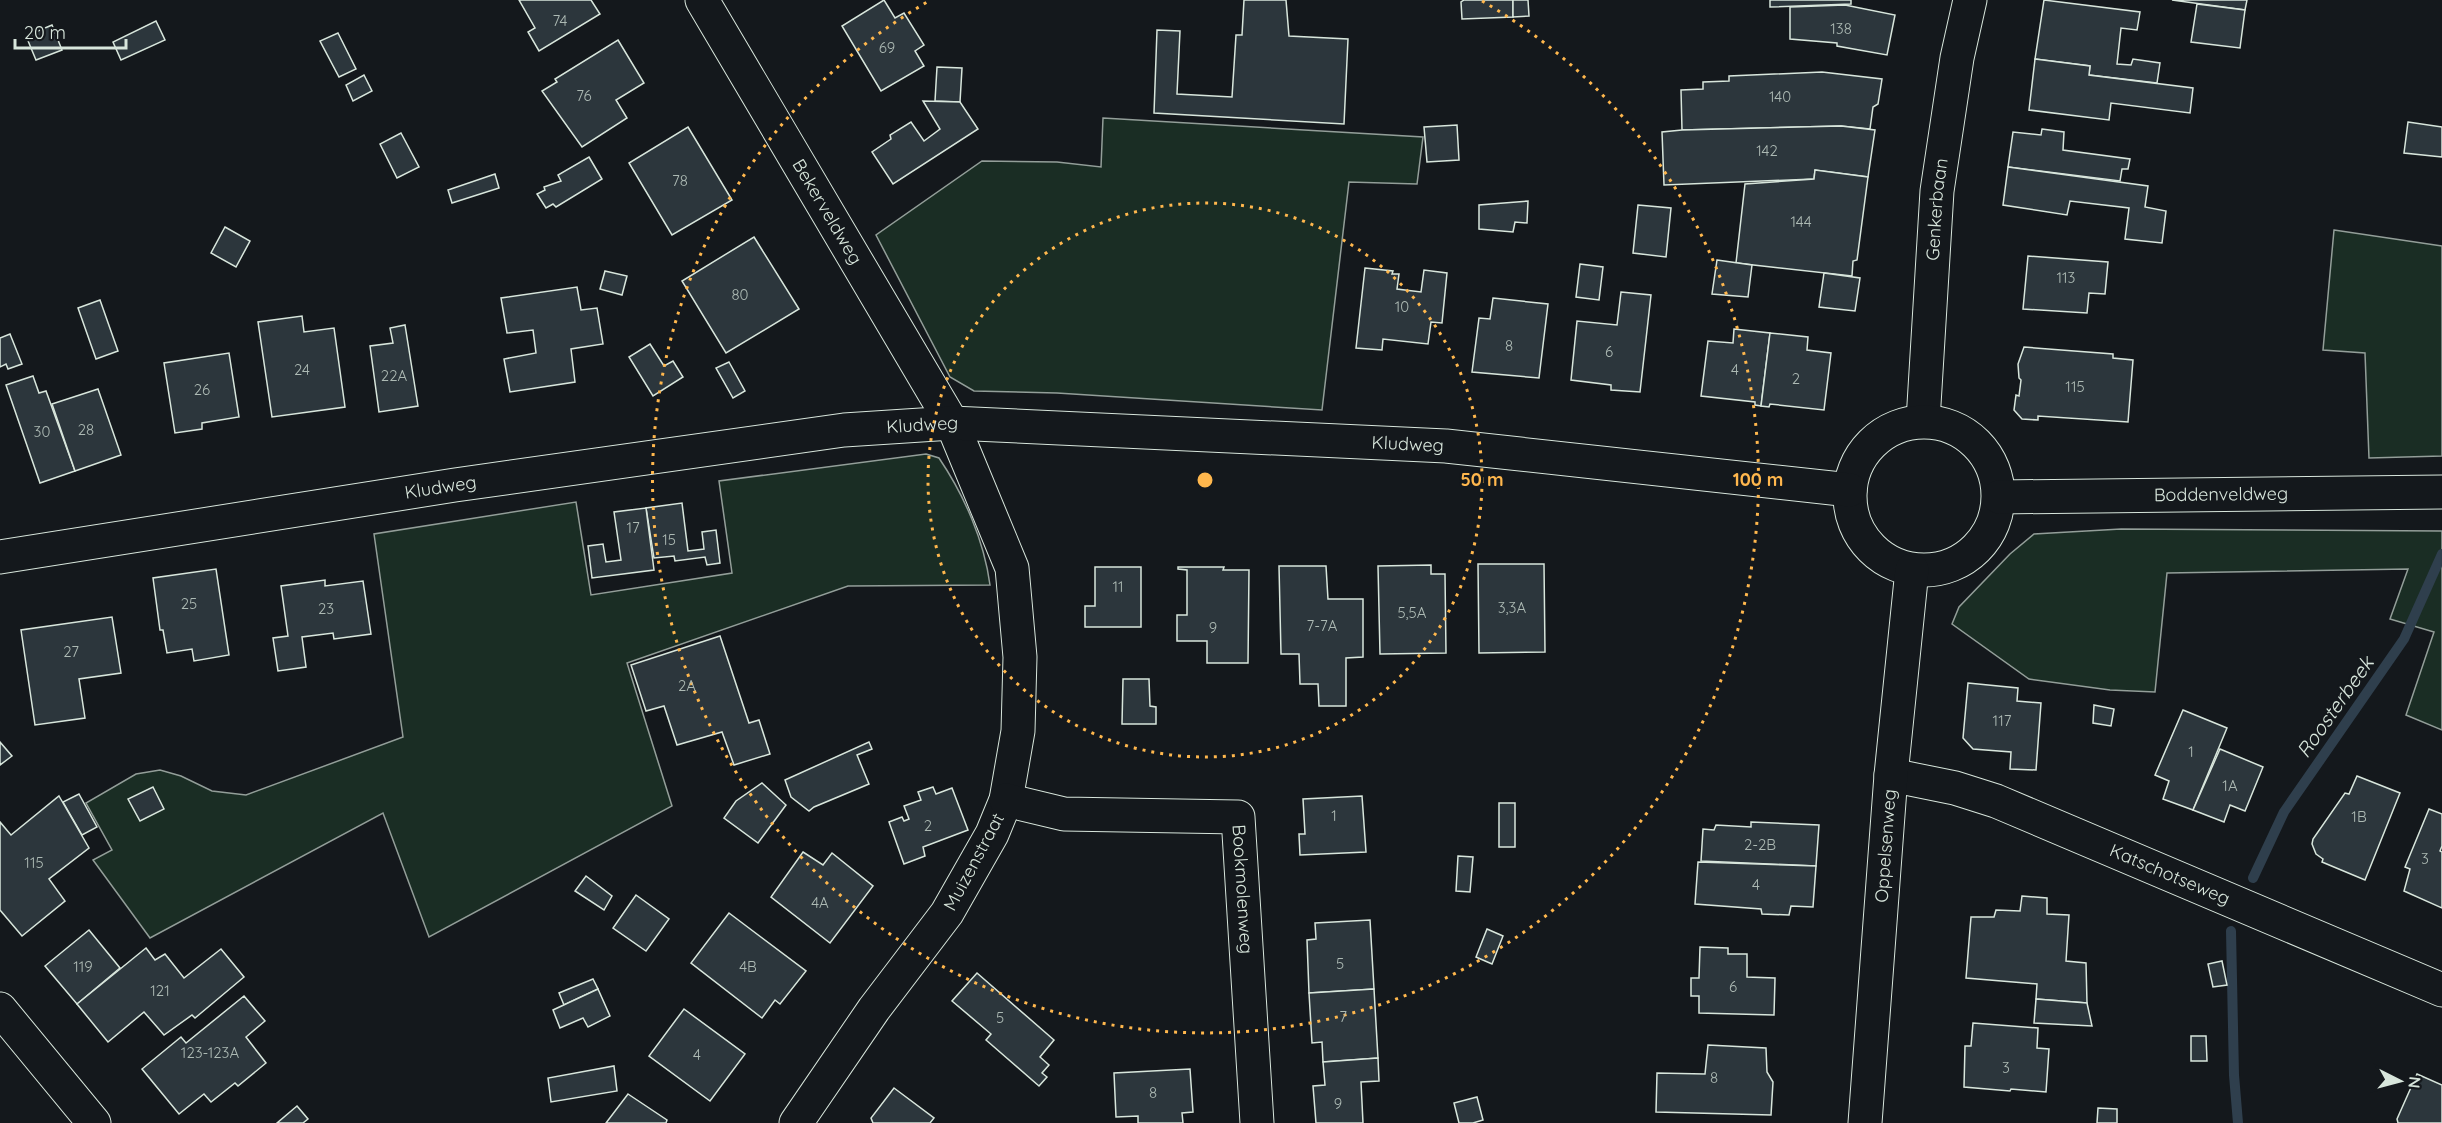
<svg xmlns="http://www.w3.org/2000/svg" width="2442" height="1123" viewBox="0 0 2442 1123" font-family="Quicksand,sans-serif">
<rect width="100%" height="100%" fill="#14181c"/>
<g fill="#1a2d24" stroke="#939e99" stroke-width="1.5">
<path d="M1103,118L1423,137L1417,184L1349,182L1322,410L1057,393L974,391L950,377L876,235L982,161L1057,162L1101,167Z"/>
<path d="M2334,230L2442,246V456L2369,458L2365,353L2323,350Z"/>
<path d="M926,454L939,458C964,495 984,540 990,585L848,586L627,663L672,806L429,937L383,813L150,938L93,860L112,850L86,803L136,774L160,770L181,776L212,791L246,795L403,737L374,534L576,502L591,595L732,573L719,481Z"/>
<path d="M2121,529L2442,531V730L2406,715L2434,632L2390,619L2408,569L2167,573L2155,692L2110,690L2029,679L1952,624L1959,607L2010,554L2034,534Z"/>
</g>
<g fill="none" stroke-linecap="round" stroke-linejoin="round">
<g stroke="#2f3f4d" stroke-width="10">
<path d="M2253,878L2284,812L2404,639L2442,554"/>
<path d="M2231,931L2234,1075L2238,1123"/>
</g>
</g>
<g fill="#2c363c" stroke="#d8e6dc" stroke-width="1.5">
<path d="M519,0H591L600,14L539,51L528,32L535,28Z"/>
<path d="M884,0L895,18L904,13L924,45L915,51L924,66L881,91L842,26Z"/>
<path d="M1244,0H1286L1289,36L1348,39L1344,124L1154,113L1157,30L1180,31L1177,94L1232,97L1236,35H1242Z"/>
<path d="M1464,0H1513V17L1462,19L1461,2Z"/>
<path d="M1513,0H1528L1529,16L1513,17Z"/>
<path d="M1770,0H1851V4L1770,7Z"/>
<path d="M2044,0L2140,12L2137,30L2121,28L2117,64L2131,65L2133,59L2160,63L2157,83L2089,75L2090,66L2035,59Z"/>
<path d="M2172,0H2247L2245,10Z"/>
<path d="M2197,4L2245,10L2240,48L2191,42Z"/>
<path d="M1845,5L1895,15L1887,55L1837,46V43L1790,39V7Z"/>
<path d="M156,21L165,40L121,60L113,42Z"/>
<path d="M52,25L62,50L36,60L26,36Z"/>
<path d="M338,33L356,69L339,77L320,41Z"/>
<path d="M618,40L644,83L616,100L627,118L582,147L542,91L557,82L555,79Z"/>
<path d="M2035,59L2090,66L2089,75L2193,88L2190,113L2111,103L2109,120L2029,110Z"/>
<path d="M937,67L962,68L960,102L935,101Z"/>
<path d="M1822,72L1882,79L1878,104L1873,107L1870,129L1841,126L1682,130L1681,90L1703,89V82L1729,81V76Z"/>
<path d="M364,75L372,91L353,101L346,85Z"/>
<path d="M923,101L960,102L978,129L893,184L872,152L891,139L890,135L911,122L924,141L940,129Z"/>
<path d="M2408,122L2442,127V157L2404,153Z"/>
<path d="M1457,125L1459,160L1427,162L1424,127Z"/>
<path d="M1841,126L1875,130L1868,177L1815,170L1814,179L1664,185L1662,132L1682,130Z"/>
<path d="M688,127L732,200L672,235L629,163Z"/>
<path d="M2042,129L2064,132L2063,150L2130,159L2128,169H2122L2120,181L2008,167L2013,132L2041,135Z"/>
<path d="M401,133L419,167L397,178L380,144Z"/>
<path d="M589,157L602,179L556,207L553,204L546,208L537,194L545,190L544,187L561,181L558,175Z"/>
<path d="M2008,167L2148,186L2145,207L2166,211L2162,243L2125,239L2129,208L2070,201L2067,215L2003,205Z"/>
<path d="M1815,170L1868,177L1857,260L1853,261L1852,276L1736,263L1745,184L1814,179Z"/>
<path d="M495,174L499,188L452,203L448,190Z"/>
<path d="M1528,201L1527,223L1515,222L1513,232L1479,229V205Z"/>
<path d="M1638,205L1671,208L1666,257L1633,253Z"/>
<path d="M225,227L250,241L236,267L211,253Z"/>
<path d="M754,237L799,309L726,353L682,281Z"/>
<path d="M2028,256L2108,262L2105,294L2089,293L2087,313L2023,309Z"/>
<path d="M1717,260L1752,265L1748,297L1712,294Z"/>
<path d="M1580,264L1603,267L1599,300L1576,297Z"/>
<path d="M1365,268L1393,271L1392,274H1399L1397,289L1421,292L1424,270L1447,273L1442,323L1431,322L1428,344L1383,339L1382,350L1356,348Z"/>
<path d="M605,271L627,276L622,295L600,289Z"/>
<path d="M1824,273L1860,278L1855,311L1819,307Z"/>
<path d="M577,287L581,310L597,308L603,344L571,349L575,382L510,392L504,359L536,353L533,330L507,333L501,298Z"/>
<path d="M1621,292L1651,295L1640,392L1611,390V385L1571,380L1577,321L1617,325Z"/>
<path d="M1493,298L1548,304L1539,378L1472,372L1479,318L1490,319Z"/>
<path d="M100,300L118,351L96,359L78,308Z"/>
<path d="M302,316L304,332L334,328L345,407L272,417L258,322Z"/>
<path d="M405,325L418,406L379,412L370,346L393,343L390,328Z"/>
<path d="M1734,329L1770,333L1761,406L1755,405V402L1701,396L1708,341L1733,343Z"/>
<path d="M1770,333L1808,337L1807,350L1831,353L1824,410L1770,404L1769,407L1761,406Z"/>
<path d="M10,334L22,364L8,369L6,364L0,367V338Z"/>
<path d="M650,344L664,366L673,361L683,377L653,396L629,357Z"/>
<path d="M2024,347L2113,354V358L2133,360L2128,422L2038,416V420L2022,419L2014,410L2016,395L2019,396L2021,380L2019,378L2018,364Z"/>
<path d="M229,353L239,417L202,423V429L175,433L164,363Z"/>
<path d="M729,362L745,391L733,398L716,368Z"/>
<path d="M33,376L39,393L46,391L75,471L40,483L6,385Z"/>
<path d="M98,389L121,455L75,471L52,404Z"/>
<path d="M682,503L688,551L704,549L702,532L716,530L720,563L707,565L705,557L675,561L674,556L654,558L646,508Z"/>
<path d="M646,508L654,570L592,578L588,546L603,544L606,562L621,560L614,512Z"/>
<path d="M1478,564H1544L1545,652L1479,653Z"/>
<path d="M1431,565V574H1445L1446,653L1380,654L1378,566Z"/>
<path d="M1279,566H1326L1328,599H1363V657L1346,658V706H1319L1318,684H1300L1299,654H1281Z"/>
<path d="M1095,567H1141V627H1085V606H1095Z"/>
<path d="M1178,567H1224L1223,570H1249L1248,663H1207V641H1177V615H1187V570L1178,569Z"/>
<path d="M216,569L229,655L194,661L192,649L167,653L163,630H160L153,578Z"/>
<path d="M325,580V586L363,581L371,634L334,639L333,633L302,637L306,667L278,671L273,638L288,636L281,586Z"/>
<path d="M112,617L121,673L79,679L85,718L35,725L21,630Z"/>
<path d="M720,636L749,723L759,720L770,754L734,765L722,732L677,745L664,706L646,711L631,665Z"/>
<path d="M1123,679H1149L1150,706L1156,707V724H1122Z"/>
<path d="M1968,683L2018,688L2017,701L2041,703L2036,770L2010,769L2011,752L1973,749L1963,738Z"/>
<path d="M2094,705L2114,709L2111,726L2093,723Z"/>
<path d="M2183,710L2227,728L2193,810L2163,799L2169,781L2155,775Z"/>
<path d="M0,742L12,756L0,765Z"/>
<path d="M869,742L872,749L857,755L869,784L814,807L809,811L791,797L785,780Z"/>
<path d="M2220,749L2263,767L2245,811L2230,805L2224,822L2193,810Z"/>
<path d="M2357,776L2400,793L2365,880L2322,862L2323,859L2316,854L2312,844L2313,839L2345,793L2349,794Z"/>
<path d="M762,783L786,805L758,843L724,818L736,801Z"/>
<path d="M153,787L164,809L140,821L128,799Z"/>
<path d="M933,787L936,794L952,788L968,830L923,847L925,856L904,864L889,822L902,817L904,821L909,819L904,806L921,800L918,792Z"/>
<path d="M79,794L97,827L82,835L63,802Z"/>
<path d="M59,796L89,848L49,879L65,901L22,936L0,910V822L11,835Z"/>
<path d="M1362,796L1366,852L1300,855L1299,834H1305L1303,799Z"/>
<rect x="1499" y="803" width="16" height="44"/>
<path d="M2429,809L2442,814V846L2440,851L2442,852V908L2404,891L2410,869L2405,867Z"/>
<path d="M1751,822L1819,825L1816,866L1701,861L1703,829L1714,830L1716,825L1751,827Z"/>
<path d="M803,852L823,865L832,853L873,886L830,943L771,897Z"/>
<path d="M1458,856L1473,857L1470,892L1456,891Z"/>
<path d="M1698,862L1816,866L1813,907L1791,906L1789,915L1762,914L1761,909L1695,904Z"/>
<path d="M586,876L612,896L604,910L575,891Z"/>
<path d="M636,895L669,919L646,951L613,928Z"/>
<path d="M2022,896L2047,898V914L2069,915L2066,961L2086,963L2087,1003L2036,999L2037,984L1966,978L1971,917H1994L1996,910L2020,911Z"/>
<path d="M729,913L806,971L780,1004L775,1000L762,1018L691,963Z"/>
<path d="M1370,920L1374,989L1309,993L1307,940L1316,939L1315,923Z"/>
<path d="M1487,929L1503,936L1492,964L1476,957Z"/>
<path d="M89,930L120,968L77,1004L45,966Z"/>
<path d="M1700,947L1728,948V954H1747V977L1775,978L1774,1015L1699,1013V996H1691V978H1699Z"/>
<path d="M146,948L155,960L165,954L184,978L221,949L244,977L195,1018L192,1015L164,1035L144,1012L108,1042L77,1004Z"/>
<path d="M2222,961L2227,985L2213,987L2208,964Z"/>
<path d="M977,973L1054,1040L1040,1057L1049,1065L1042,1073L1047,1077L1039,1086L986,1040L991,1034L952,1001Z"/>
<path d="M593,979L598,989L564,1005L559,993Z"/>
<path d="M598,989L610,1016L588,1027L583,1018L560,1028L553,1010Z"/>
<path d="M1374,989L1378,1058L1323,1062L1322,1042L1312,1043L1309,993Z"/>
<path d="M244,996L265,1021L246,1037L266,1063L238,1086L235,1083L211,1102L204,1094L179,1114L142,1069L181,1037L186,1043Z"/>
<path d="M2036,999L2087,1003L2092,1026L2034,1023Z"/>
<path d="M684,1009L745,1054L710,1101L649,1056Z"/>
<path d="M1973,1023L2038,1028L2037,1048L2049,1049L2046,1092L2011,1089L2010,1091L1964,1087L1965,1046H1971Z"/>
<path d="M2191,1036H2206L2207,1061H2191Z"/>
<path d="M1708,1045L1766,1048L1767,1072L1773,1082L1771,1115L1656,1112L1657,1073L1705,1074Z"/>
<path d="M1378,1058L1379,1081L1361,1082L1363,1123H1316L1313,1086L1325,1085L1323,1062Z"/>
<path d="M614,1066L617,1091L551,1102L548,1078Z"/>
<path d="M1190,1069L1193,1112L1182,1113L1183,1123H1138V1116L1116,1117L1114,1073Z"/>
<path d="M2417,1074L2442,1085V1123H2398L2397,1119Z"/>
<path d="M894,1088L934,1118L930,1123H873L871,1118Z"/>
<path d="M628,1094L667,1120L666,1123H606Z"/>
<path d="M1477,1097L1483,1120L1473,1123H1459L1454,1103Z"/>
<path d="M297,1106L308,1119L303,1123H277Z"/>
<path d="M2098,1108L2117,1109V1123H2097Z"/>
</g>
<g fill="none" stroke-linecap="round" stroke-linejoin="round">
<g stroke="#d8e6dc" stroke-width="35">
<g id="minor">
<path id="s1" d="M702,0L952,423L1012,568L1020,657L1018,731L1006,800L992,834L947,913L874,1009L796,1123"/>
<path id="s2" d="M1923,421L1937,191L1957,58L1970,0"/>
<circle cx="1924" cy="496" r="74"/>
<path id="s3" d="M1999,497L2442,492"/>
<path id="s4" d="M0,557L455,485L844,430L952,423L1446,446L1850,490"/>
<path id="s5" d="M1891,775L1955,788L1996,801L2442,990"/>
<path id="s6" d="M1006,800L1064,814L1238,817L1257,1123"/>
<path d="M0,1009L94,1123"/>
<path id="s7" d="M1865,1123L1891,775L1912,570"/>
</g>
</g>
<use href="#minor" stroke="#14181c" stroke-width="33"/>
</g>
<g fill="none" stroke="#ffb74d" stroke-width="3" stroke-dasharray="3 6">
<circle cx="1205" cy="480" r="277"/>
<path d="M1482 1A553 553 0 1 1 929 1"/>
</g>
<g text-anchor="middle" stroke-width="4.5" stroke-linejoin="round" paint-order="stroke">
<g font-size="15" fill="#adbab4">
<text x="560" y="26">74</text>
<text x="1841" y="34">138</text>
<text x="887" y="53">69</text>
<text x="584" y="101">76</text>
<text x="1780" y="102">140</text>
<text x="1767" y="156">142</text>
<text x="680" y="186">78</text>
<text x="1801" y="227">144</text>
<text x="2066" y="283">113</text>
<text x="740" y="300">80</text>
<text x="1402" y="312">10</text>
<text x="1509" y="351">8</text>
<text x="1609" y="357">6</text>
<text x="302" y="375">24</text>
<text x="1735" y="375">4</text>
<text x="394" y="381">22A</text>
<text x="1796" y="384">2</text>
<text x="2075" y="392">115</text>
<text x="202" y="395">26</text>
<text x="86" y="435">28</text>
<text x="42" y="437">30</text>
<text x="633" y="533">17</text>
<text x="669" y="545">15</text>
<text x="1118" y="592">11</text>
<text x="189" y="609">25</text>
<text x="1512" y="613">3,3A</text>
<text x="326" y="614">23</text>
<text x="1412" y="618">5,5A</text>
<text x="1322" y="631">7-7A</text>
<text x="1213" y="633">9</text>
<text x="71" y="657">27</text>
<text x="687" y="691">2A</text>
<text x="2002" y="726">117</text>
<text x="2191" y="757">1</text>
<text x="2230" y="791">1A</text>
<text x="1334" y="821">1</text>
<text x="2359" y="822">1B</text>
<text x="928" y="831">2</text>
<text x="1760" y="850">2-2B</text>
<text x="2425" y="864">3</text>
<text x="34" y="868">115</text>
<text x="1756" y="890">4</text>
<text x="820" y="908">4A</text>
<text x="1340" y="969">5</text>
<text x="83" y="972">119</text>
<text x="748" y="972">4B</text>
<text x="1733" y="992">6</text>
<text x="160" y="996">121</text>
<text x="1343" y="1022">7</text>
<text x="1000" y="1023">5</text>
<text x="210" y="1058">123-123A</text>
<text x="697" y="1060">4</text>
<text x="2006" y="1073">3</text>
<text x="1714" y="1083">8</text>
<text x="1153" y="1098">8</text>
<text x="1338" y="1109">9</text>
</g>
<g font-size="18" fill="#d8e6dc" stroke="#14181c">
<text dy="6" stroke="none"><textPath href="#s2" startOffset="212">Genkerbaan</textPath></text>
<text dy="6" stroke="none"><textPath href="#s1" startOffset="246">Bekerveldweg</textPath></text>
<text dy="6" stroke="none"><textPath href="#s4" startOffset="932">Kludweg</textPath></text>
<text dy="6" stroke="none"><textPath href="#s4" startOffset="1418">Kludweg</textPath></text>
<text dy="6" stroke="none"><textPath href="#s4" startOffset="446">Kludweg</textPath></text>
<text dy="6" stroke="none"><textPath href="#s3" startOffset="222">Boddenveldweg</textPath></text>
<text dy="6" stroke="none"><textPath href="#s7" startOffset="278">Oppelsenweg</textPath></text>
<text transform="translate(974 862) rotate(-62)" y="6">Muizenstraat</text>
<text dy="6" stroke="none"><textPath href="#s5" startOffset="297">Katschotseweg</textPath></text>
<text dy="6" stroke="none"><textPath href="#s6" startOffset="306">Bookmolenweg</textPath></text>
</g>
<g font-size="20" font-style="italic" fill="#d8e6dc" stroke="#14181c">
<text transform="translate(2335 707) rotate(-55)" y="7">Roosterbeek</text>
</g>
</g>
<circle cx="1205" cy="480" r="9" fill="#ffb74d" stroke="#14181c" stroke-width="3"/>
<g font-size="18" text-anchor="middle" font-weight="bold" fill="#ffb74d" stroke="#14181c" stroke-width="4.5" stroke-linejoin="round" paint-order="stroke">
<text x="1482" y="486">50 m</text>
<text x="1758" y="486">100 m</text>
</g>
<g transform="translate(2400 1081) rotate(96)" stroke="#14181c" stroke-width="4.5" paint-order="stroke">
<path d="M0-4.5L10 22L0 15L-10 22Z" fill="#d8e6dc"/>
<text y="-9" font-size="16" font-weight="bold" text-anchor="middle" fill="#d8e6dc">N</text>
</g>
<path d="M15 39v9h111v-9" fill="none" stroke="#d8e6dc" stroke-width="3"/>
<text x="24" y="39" font-size="18" fill="#d8e6dc" stroke="#14181c" stroke-width="4.5" paint-order="stroke">20 m</text>
</svg>
